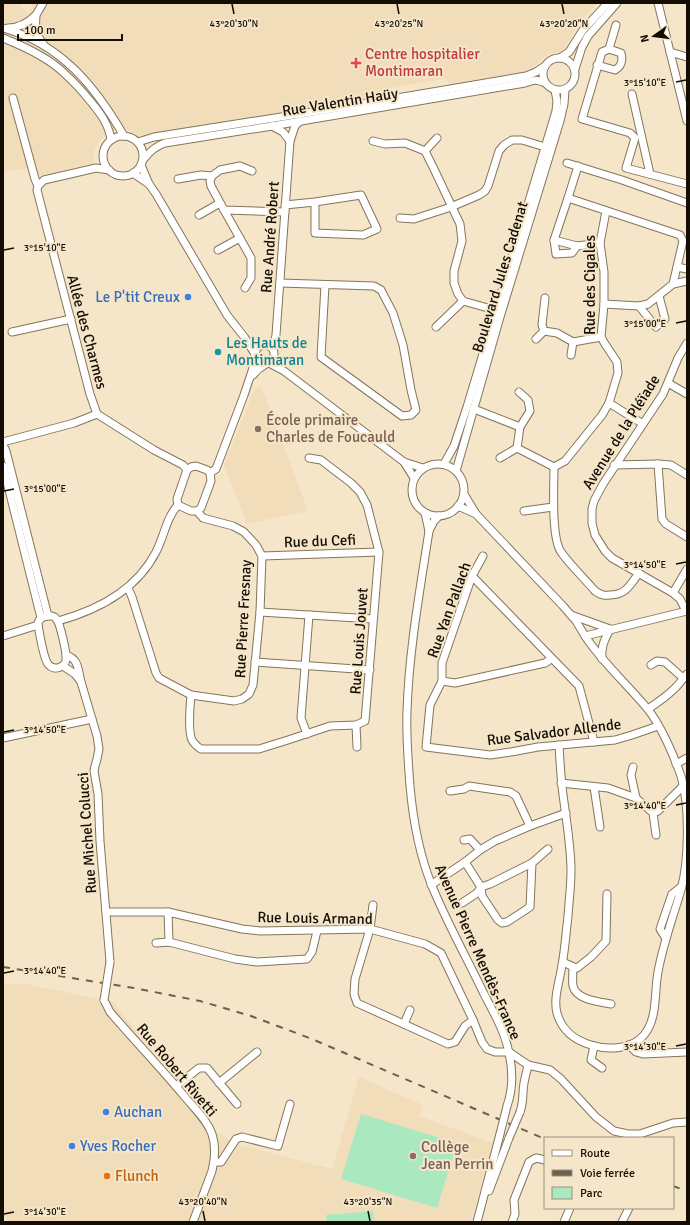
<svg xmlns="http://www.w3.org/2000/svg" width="690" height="1225" viewBox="0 0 690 1225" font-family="Signika,sans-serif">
<rect width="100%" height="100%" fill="#f6e6c9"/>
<g fill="#f1ddb9">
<path d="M3,3H19L28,14L33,3H597L577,26L566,47L560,52L549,54L542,59L533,68L514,75L453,86L445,79L392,88L386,96L142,136L133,133L124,128L103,136L95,149L93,163L41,176L24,169L3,171Z"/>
<path d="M261,386L308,511L246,524L243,514L224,465L253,392L255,389Z"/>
<path d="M3,983L18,985L22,983L113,1002L218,1133L237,1144L332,1169L359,1077L423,1105L419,1116L493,1143L471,1222H10L3,1214Z"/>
</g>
<g fill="#aae9c0">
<path d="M361,1114L457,1143L437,1208L341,1179Z"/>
<path d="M373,1211L374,1222H327L326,1215Z"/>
</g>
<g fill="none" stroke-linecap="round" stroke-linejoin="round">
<g stroke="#83755b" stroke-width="9">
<g id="minor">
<path d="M658,3L687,121"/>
<path d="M36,15L43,3"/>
<path d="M3,28C61,44 95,86 124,136"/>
<path d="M8,28C20,28 28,23 36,15C35,29 35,34 44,45"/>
<path d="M3,38C23,46 49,58 64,73C74,82 83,92 91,102C101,114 109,125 111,140"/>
<path d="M609,49L616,25"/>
<path d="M670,52L687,57"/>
<circle cx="559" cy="74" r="16"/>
<path d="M560,58L569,52L583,30L608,3"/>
<path d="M597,65L615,70C622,66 623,61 621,53L609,49L602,52L582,119L630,133L635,138L626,168L687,184"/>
<path d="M575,69L582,47L588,36L617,3"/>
<path d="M632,94L650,174"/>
<path d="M13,98L35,179L38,186L37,190L90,394L97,414"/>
<path d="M272,126L283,132L290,141L295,126L300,121"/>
<circle cx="123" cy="156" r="20"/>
<path d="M373,141L385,144L405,143L425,151L434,169L460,224L462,241L454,271V283L458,294L463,301L495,310"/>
<path d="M138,142L154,137L350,106L526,76L536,72L545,66"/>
<path d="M425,151L437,138"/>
<path d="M143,160C149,152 155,146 165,143L272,126L525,83C535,80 535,79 545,83"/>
<path d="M567,163L622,180L687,203"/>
<path d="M141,165L149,184L156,194L227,315L245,338L255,354"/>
<path d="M252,171L240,166L220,170L212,176L210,181L211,186L224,210L285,212"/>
<path d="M133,173L149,184"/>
<path d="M178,179L201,175L212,176"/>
<path d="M38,186L44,180L96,168L109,170"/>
<path d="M568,198L578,166"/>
<path d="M285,205L315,202L361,195L377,229L363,235L315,233V202"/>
<path d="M224,210L251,258V278L245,288"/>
<path d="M606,211L600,243L604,272V304L601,337L605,344L617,362L618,373L609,403L602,415L565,461L554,467C554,486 551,537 561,552C570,565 585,579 595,591C601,595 604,596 610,595C626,595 630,585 639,573"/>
<path d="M199,215L220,203"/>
<path d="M400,218L414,219L451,207L479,195L485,191L488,186L499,151L504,145L512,140H522L545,147"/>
<path d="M554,240L577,246L600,243"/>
<path d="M577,246L572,253L556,254L554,240L568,198L680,235L683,241L673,284L648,304L639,306L604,304"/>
<path d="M218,250L240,238"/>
<path d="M677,267L687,269"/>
<path d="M280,283L374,286L381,290L393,313L403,345L411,390L416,410L411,415L402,416L321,357L325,285"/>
<path d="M673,284L687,281"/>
<path d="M545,298L542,325L544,331L557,333L573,342L601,337"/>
<path d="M639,306L656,327L665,319L659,296"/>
<path d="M436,327L463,301"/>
<path d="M12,332L71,319"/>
<path d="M536,339L544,331"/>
<path d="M273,349L276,335L290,141"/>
<path d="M571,355L573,342"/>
<path d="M269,363L284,371L404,462L423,468"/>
<path d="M253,375C256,371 259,368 263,366C270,361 277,361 273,349C268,344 263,343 257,348C253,356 256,363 265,364"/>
<path d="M668,383L687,394"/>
<path d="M519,392L528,400L530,411L520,427"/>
<path d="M609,403L643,424"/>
<path d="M474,409L520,427L517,448L554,467"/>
<path d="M3,442L74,423L97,414L154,450L183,465L187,470"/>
<path d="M3,445L6,451L48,616"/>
<path d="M500,458L517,448"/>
<path d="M404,462L414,478"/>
<circle cx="438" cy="490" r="26"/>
<path d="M444,464L454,446L467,407L556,111L557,101L555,90"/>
<path d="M658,464L662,519L666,524L687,537"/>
<path d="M614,465L658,464L671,465L687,475"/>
<path d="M3,466L41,618"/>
<path d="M196,466L207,470L210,473L211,481L201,508L197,511H191L178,505L177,499L187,470L191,467Z"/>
<path d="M456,471L500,317L560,121L564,104L565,90"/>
<path d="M210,473L216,469L244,395L256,359"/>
<path d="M464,494L476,514L563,606L576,621L585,636L687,611"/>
<path d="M458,506L476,514"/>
<path d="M524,511L553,507"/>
<path d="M425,513L429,531"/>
<path d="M439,516L434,521L429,531C420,590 409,650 407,711C406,736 408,761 410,786C413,820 419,854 432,886C447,923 467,958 484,994C494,1013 505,1032 509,1053C513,1071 513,1089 507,1106"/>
<path d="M262,556L379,552"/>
<path d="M483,556L472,576L442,663V681L455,683L545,663L551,659"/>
<path d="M472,576L579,686L594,742"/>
<path d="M128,588L132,597L156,673L159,678L191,695L234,701L242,699L249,694L253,685L260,612L262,556L256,545L244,532L233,526L203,518L197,511"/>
<path d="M673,593L687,569"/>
<path d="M686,611L680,599L673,593L612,558L605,551L595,535L592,523V509L594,501L603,484L663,394L678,358L687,343"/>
<path d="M260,612L373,619"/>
<path d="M571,615L610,629"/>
<path d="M48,616H52C55,617 55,617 57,620C60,624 67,653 66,659C66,667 54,672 48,664C43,657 40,635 38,625C38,619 42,617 48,616Z"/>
<path d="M58,621C98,610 136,591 156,552C164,537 166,518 178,505"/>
<path d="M3,636L38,625"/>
<path d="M602,659C601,646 604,641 610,629"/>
<path d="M255,662L370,670"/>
<path d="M651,665L657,661L665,662L683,678"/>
<path d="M63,666L75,674L81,682C78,670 79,659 66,655"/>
<path d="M442,681L430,705L426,747L490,755L511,752L538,747L615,740L632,735L658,726"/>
<path d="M81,682L97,736L99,749L97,759L95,766L94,771L98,794L100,841L110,962"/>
<path d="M191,695C190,706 188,732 192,740C194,744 198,747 201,749H259L288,740L330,726L356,725L365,721L379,552L367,505L360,492L351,483L321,460L309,458"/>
<path d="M648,709C657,703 666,697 674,689C679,685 682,679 687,674"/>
<path d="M356,725L357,747"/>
<path d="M307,734L301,718L309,615"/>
<path d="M3,738L92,719"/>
<path d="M559,745C560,764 561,783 564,802C567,825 571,848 571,871C571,886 569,901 568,916C566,932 565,949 562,965C560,980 553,998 557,1013C562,1031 574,1040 591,1045C607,1050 632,1050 644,1035C658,1018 654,993 658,972C663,944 673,917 681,890C689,860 690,806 681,776C674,756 660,723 646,707C626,683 602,662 585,636"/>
<path d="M676,764L687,758"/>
<path d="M633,767L631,775L636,798"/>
<path d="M561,783L608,788L636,798L653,813L658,811L683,786"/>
<path d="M594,787L600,827"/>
<path d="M450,791L464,789L469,786L510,792L516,796L530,826"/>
<path d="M653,813L656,835"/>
<path d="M464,840L470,839L480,850"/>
<path d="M465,862L481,887L482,896L498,920L502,923L507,922L530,907L532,863L548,849"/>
<path d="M431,885L465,862L480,850L495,841L530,826L566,813"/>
<path d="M462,903L477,893L481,887L490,884L532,863"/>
<path d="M373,905L370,929L355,979L354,994L357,1003L448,1044L455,1042L465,1026L473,1020"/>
<path d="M106,912H168L242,929L260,931L370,929L425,944L441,953L473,1020L482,1042L487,1049L495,1052H509L528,1065L550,1070L561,1079L596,1117L614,1131L628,1134H640L673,1123L687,1122"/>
<path d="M168,912L169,942"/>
<path d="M665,937L660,929L672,894L681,887"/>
<path d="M156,943L169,942L235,959L257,962L307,959L312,952L317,931"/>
<path d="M563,963C568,963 572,967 577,968L591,957L606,941L607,894"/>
<path d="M573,967C573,973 572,980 573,986C576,1000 600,1002 611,1004"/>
<path d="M104,1000L110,1012C135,1041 161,1068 185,1097C195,1109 207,1120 212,1134C216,1146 215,1159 212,1171L193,1222"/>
<path d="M404,1024L410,1010"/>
<path d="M629,1045L636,1052L643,1054L687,1052"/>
<path d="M594,1046L591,1060L602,1068"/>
<path d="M219,1083L257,1052"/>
<path d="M176,1086L199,1068H207L237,1104"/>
<path d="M520,1112C524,1101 522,1094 524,1083C525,1077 527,1071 528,1065"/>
<path d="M214,1162H221L236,1139L242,1137L278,1146L290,1104"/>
<path d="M489,1191L509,1138"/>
<path d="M477,1222L500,1134"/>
<path d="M512,1222L515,1214L514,1200L529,1162L536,1158L545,1160"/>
<path d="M564,1222L570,1208"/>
<path d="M622,1222L629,1208"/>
</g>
</g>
<use href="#minor" stroke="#fff" stroke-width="7"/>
<g stroke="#6a6150" stroke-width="2" stroke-dasharray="7 7" stroke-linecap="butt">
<path d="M3,967L134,988L200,1001L251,1016L312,1039L545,1139"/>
<path d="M673,1186L687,1191"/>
</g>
<g stroke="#83755b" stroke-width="9" stroke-linecap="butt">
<g id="minor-bridge">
<path d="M104,1000L110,962"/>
<path d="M500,1134L507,1106"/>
<path d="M509,1138L520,1112"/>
</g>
</g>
<use href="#minor-bridge" stroke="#fff" stroke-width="7"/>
</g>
<path fill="none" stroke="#130d04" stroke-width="1.5" d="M232,4L234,14M397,4L399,14M562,4L564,14M676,82L686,80M4,250L14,248M676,323L686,321M4,491L14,489M676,564L686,562M4,732L14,730M676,805L686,803M4,973L14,971M676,1046L686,1044M203,1211L205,1221M368,1211L370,1221M4,1214L14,1212"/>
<path fill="#e0444e" stroke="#f6e6c9" stroke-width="1.5" d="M354 57h4v4h4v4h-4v4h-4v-4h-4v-4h4z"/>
<g fill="#3f7fe0" stroke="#f6e6c9" stroke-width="1.5">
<circle cx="188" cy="297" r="4"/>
<circle cx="106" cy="1112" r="4"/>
<circle cx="72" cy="1146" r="4"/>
</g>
<circle fill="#0f9aa8" stroke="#f6e6c9" stroke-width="1.5" cx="218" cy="352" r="4"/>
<g fill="#8d6e63" stroke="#f6e6c9" stroke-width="1.5">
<circle cx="258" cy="429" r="4"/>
<circle cx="413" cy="1156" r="4"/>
</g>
<circle fill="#e8710a" stroke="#f6e6c9" stroke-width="1.5" cx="107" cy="1176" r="4"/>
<g text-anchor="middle" stroke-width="4" stroke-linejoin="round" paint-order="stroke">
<g font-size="15" fill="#be3a42" stroke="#f6e6c9" text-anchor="start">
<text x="365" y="59">Centre hospitalier<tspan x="365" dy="17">Montimaran</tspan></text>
</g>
<g font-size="15" fill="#130d04" stroke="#f6e6c9">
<text transform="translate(340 102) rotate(-9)" y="5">Rue Valentin Haüy</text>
<text transform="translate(270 237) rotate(-86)" y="5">Rue André Robert</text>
<text transform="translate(500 277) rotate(-73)" y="5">Boulevard Jules Cadenat</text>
<text transform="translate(590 285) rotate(-90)" y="5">Rue des Cigales</text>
<text transform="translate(87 332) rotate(75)" y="5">Allée des Charmes</text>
<text transform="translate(621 432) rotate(-58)" y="5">Avenue de la Pléïade</text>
<text transform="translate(320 541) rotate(-2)" y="5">Rue du Cefi</text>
<text transform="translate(449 610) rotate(-70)" y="5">Rue Yan Pallach</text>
<text transform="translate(243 619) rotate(-87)" y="5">Rue Pierre Fresnay</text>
<text transform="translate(359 641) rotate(-86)" y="5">Rue Louis Jouvet</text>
<text transform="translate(554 732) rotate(-7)" y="5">Rue Salvador Allende</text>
<text transform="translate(87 833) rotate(-94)" y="5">Rue Michel Colucci</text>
<text transform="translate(315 918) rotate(1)" y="5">Rue Louis Armand</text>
<text transform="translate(478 952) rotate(66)" y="5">Avenue Pierre Mendès-France</text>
<text transform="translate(177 1070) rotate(50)" y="5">Rue Robert Rivetti</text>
</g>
<g font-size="15" fill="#366cbe" stroke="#f6e6c9" text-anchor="start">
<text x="180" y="302" text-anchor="end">Le P'tit Creux</text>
<text x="114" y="1117">Auchan</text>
<text x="80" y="1151">Yves Rocher</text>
</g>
<g font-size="15" fill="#0d838f" stroke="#f6e6c9" text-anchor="start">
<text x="226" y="348">Les Hauts de<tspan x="226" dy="17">Montimaran</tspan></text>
</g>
<g font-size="15" fill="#785e54" stroke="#f6e6c9" text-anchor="start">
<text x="266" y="425">École primaire<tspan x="266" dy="17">Charles de Foucauld</tspan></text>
<text x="421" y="1152">Collège<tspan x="421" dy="17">Jean Perrin</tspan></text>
</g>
<g font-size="15" fill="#c56008" stroke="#f6e6c9" text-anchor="start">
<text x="115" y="1181">Flunch</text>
</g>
</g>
<g font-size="10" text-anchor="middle" fill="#130d04" stroke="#f6e6c9" stroke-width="4" stroke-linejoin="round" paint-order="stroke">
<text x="234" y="27">43°20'30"N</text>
<text x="399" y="27">43°20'25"N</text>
<text x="564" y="27">43°20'20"N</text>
<text x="645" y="86">3°15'10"E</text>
<text x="45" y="251">3°15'10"E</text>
<text x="645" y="327">3°15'00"E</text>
<text x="45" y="492">3°15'00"E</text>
<text x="645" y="568">3°14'50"E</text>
<text x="45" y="733">3°14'50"E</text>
<text x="645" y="809">3°14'40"E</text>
<text x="45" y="974">3°14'40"E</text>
<text x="645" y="1050">3°14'30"E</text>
<text x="203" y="1205">43°20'40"N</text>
<text x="368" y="1205">43°20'35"N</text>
<text x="45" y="1215">3°14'30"E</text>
</g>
<rect width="690" height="1225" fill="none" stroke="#130d04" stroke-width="8"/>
<rect x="544" y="1137" width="130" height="72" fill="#f6e6c9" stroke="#9b8f7a"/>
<rect x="552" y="1150" width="20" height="6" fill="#ffffff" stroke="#9b8f7a"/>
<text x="580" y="1157" font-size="12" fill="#130d04">Route</text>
<rect x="552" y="1170" width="20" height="6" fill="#6a6150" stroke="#9b8f7a"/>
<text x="580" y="1177" font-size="12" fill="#130d04">Voie ferrée</text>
<rect x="552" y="1187" width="20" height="12" fill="#aae9c0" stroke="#9b8f7a"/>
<text x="580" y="1197" font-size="12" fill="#130d04">Parc</text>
<g transform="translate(654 36) rotate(256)" stroke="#f6e6c9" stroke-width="3" paint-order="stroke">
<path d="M0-3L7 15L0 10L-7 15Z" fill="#130d04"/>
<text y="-6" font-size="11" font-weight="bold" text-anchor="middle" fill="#130d04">N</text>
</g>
<path d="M18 34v6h104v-6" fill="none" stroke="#130d04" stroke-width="2"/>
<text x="24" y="34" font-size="12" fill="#130d04" stroke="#f6e6c9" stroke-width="3" paint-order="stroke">100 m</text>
</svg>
